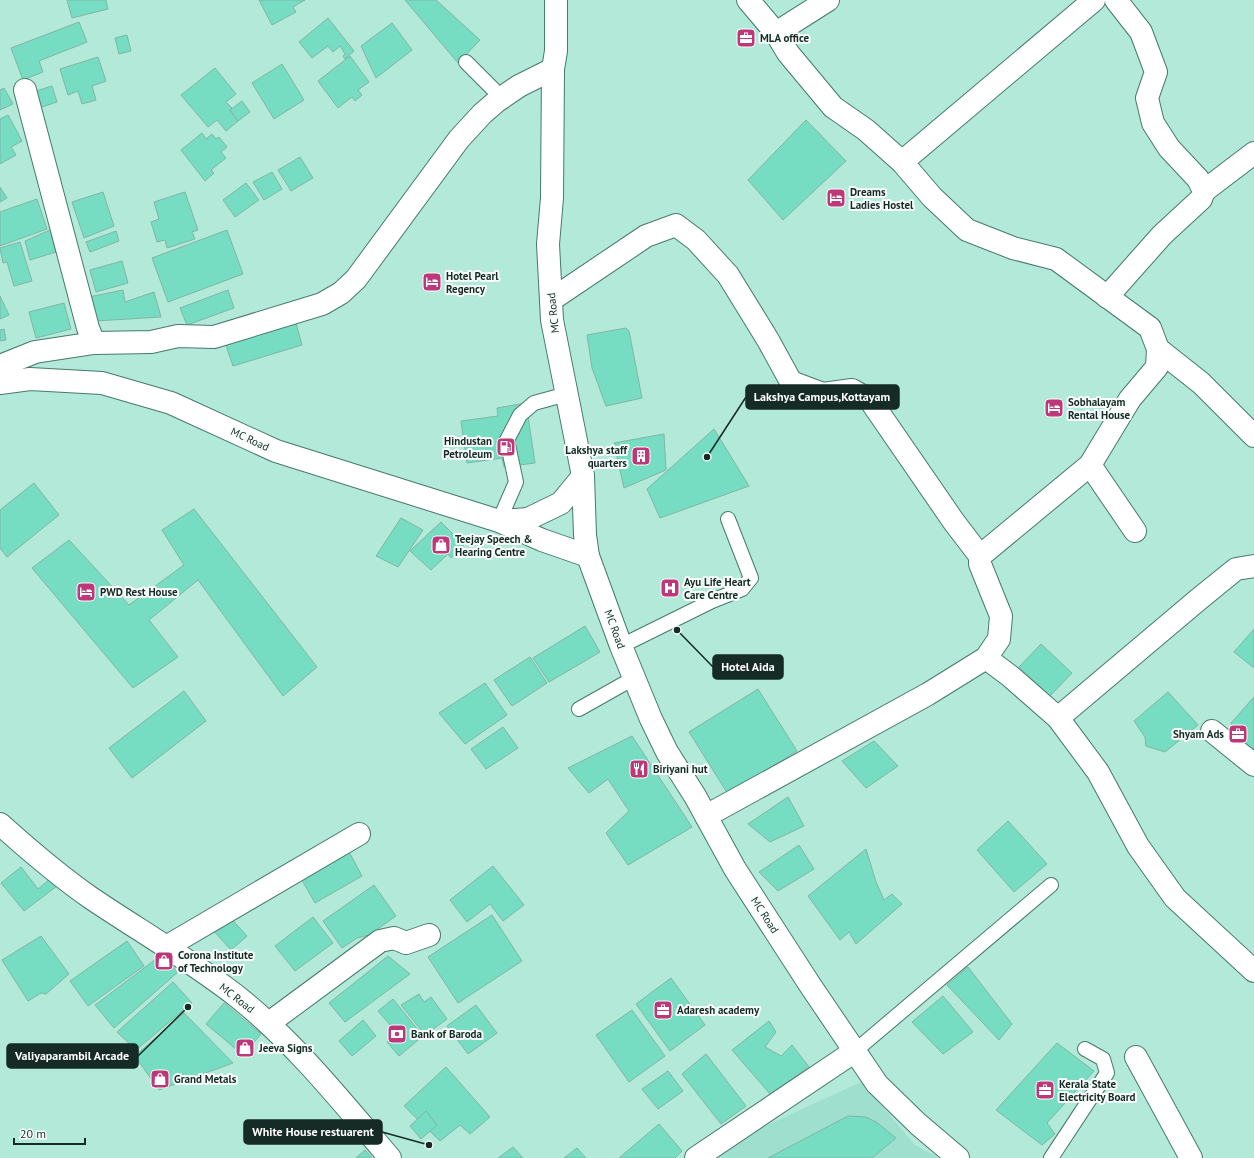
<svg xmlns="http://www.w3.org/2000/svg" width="1254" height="1158" viewBox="0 0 1254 1158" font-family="'PT Sans',sans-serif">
<rect width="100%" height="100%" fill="#b2e9d9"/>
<path fill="#9fdfcd" d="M861,1082L915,1145L939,1158H717L761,1128Z"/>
<g fill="#77ddc2" stroke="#80b5a6">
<path d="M67,0H106L108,9L72,18Z"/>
<path d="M259,0H305L293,7L296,12L272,25Z"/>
<path d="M405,0H436L480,40L458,63Z"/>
<path d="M328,18L354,51L345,59L343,56L345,54L340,46L333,52L328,46L312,58L299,42Z"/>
<path d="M79,22L87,42L39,61L43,72L23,80L11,48Z"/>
<path d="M392,23L412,50L376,78L361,46Z"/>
<path d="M127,35L131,51L119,54L115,38Z"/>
<path d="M350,56L369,82L358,90L362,95L355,101L352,97L338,108L318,81Z"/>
<path d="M98,57L106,81L92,86L96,100L82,104L78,91L68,95L60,69Z"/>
<path d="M282,64L304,100L274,119L252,83Z"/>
<path d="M215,68L236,94L226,102L232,108L230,110L238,121L226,131L217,120L208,127L181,95Z"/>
<path d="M52,86L57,102L39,108L33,92Z"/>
<path d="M4,88L13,104L0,110V90Z"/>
<path d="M242,101L250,112L238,121L230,110Z"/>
<path d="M8,115L22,141L11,147L16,155L0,164V119Z"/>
<path d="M806,120L846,161L783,220L748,180Z"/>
<path d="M202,133L206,139L212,134L216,139L219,137L227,147L221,152L226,158L211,170L214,173L205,181L181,150Z"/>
<path d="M300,157L313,178L291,191L278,170Z"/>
<path d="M272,172L282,189L264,200L253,182Z"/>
<path d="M246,183L259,200L235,217L223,200Z"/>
<path d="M0,187L7,198L0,202Z"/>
<path d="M103,192L114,226L84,238L72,202Z"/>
<path d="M185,192L198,230L192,232L195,239L167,248L165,240L157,242L151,222L159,219L154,202Z"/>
<path d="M37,199L47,229L0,246V212Z"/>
<path d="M50,230L56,252L30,260L25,241Z"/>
<path d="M227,230L243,274L168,302L152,258Z"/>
<path d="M116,231L119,241L90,252L86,242Z"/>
<path d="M20,242L32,281L14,286L7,262L3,263L0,248Z"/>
<path d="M122,261L128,283L96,292L90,270Z"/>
<path d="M123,290L125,302L154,292L161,317L95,321L84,298Z"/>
<path d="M228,290L234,308L187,325L180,308Z"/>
<path d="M0,296L9,315L0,319Z"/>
<path d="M64,303L71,329L36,338L29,312Z"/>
<path d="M294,316L302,345L233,366L223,337Z"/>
<path d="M626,328L629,331L642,398L606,406L592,368L587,335Z"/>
<path d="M4,329L6,340L0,341V330Z"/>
<path d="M526,403L535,463L504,467L502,458L467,463L461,421L498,416L497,408Z"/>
<path d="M714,429L749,486L660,518L647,489Z"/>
<path d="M664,434L666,470L624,488L614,443Z"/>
<path d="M34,483L59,515L7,557L0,548V510Z"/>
<path d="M194,509L317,667L283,696L198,580L149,620L178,657L133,688L32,568L69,540L129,605L184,565L162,530Z"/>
<path d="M401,518L423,530L398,567L376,556Z"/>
<path d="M441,522L464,545L451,558L448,554L431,570L410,551Z"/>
<path d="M585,626L600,652L549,682L533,658Z"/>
<path d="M1254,629V668L1234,652Z"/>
<path d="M1041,644L1072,673L1050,696L1019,667Z"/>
<path d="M530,657L547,683L512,706L494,680Z"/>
<path d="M485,683L507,715L465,744L439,713Z"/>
<path d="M758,689L797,751L728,794L689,732Z"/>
<path d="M184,691L206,721L132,778L109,748Z"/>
<path d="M1168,692L1198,725L1165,752L1146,746L1145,737L1134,721Z"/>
<path d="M1254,697V753L1227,736L1234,728L1231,723Z"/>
<path d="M503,727L518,748L486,769L471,749Z"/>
<path d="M632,736L692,827L628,865L606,833L629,811L608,779L589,793L568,768Z"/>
<path d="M874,741L898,766L866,788L842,761Z"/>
<path d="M788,797L804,826L770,842L748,824Z"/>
<path d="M1008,821L1047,864L1014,892L977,850Z"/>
<path d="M799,845L814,869L778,891L759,872Z"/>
<path d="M347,848L362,876L315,903L299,875Z"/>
<path d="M866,849L876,882L884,900L892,894L902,904L856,944L849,932L840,940L808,896Z"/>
<path d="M493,866L524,905L503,921L490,904L467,922L450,900Z"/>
<path d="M21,867L38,889L51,878L57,886L24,911L1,883Z"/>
<path d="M374,885L396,916L369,935L357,938L342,948L323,921Z"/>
<path d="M227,914L247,936L231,950L211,928Z"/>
<path d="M492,915L522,961L458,1003L428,957Z"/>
<path d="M313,917L333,943L295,971L275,946Z"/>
<path d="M41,936L69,974L46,994L41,993L28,1001L2,960Z"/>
<path d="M127,941L144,966L88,1006L70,981Z"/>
<path d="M160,956L178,972L114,1028L95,1005Z"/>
<path d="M388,956L410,974L345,1022L329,1003Z"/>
<path d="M968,967L1012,1024L999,1040L947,985Z"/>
<path d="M671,978L705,1025L670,1051L636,1004Z"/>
<path d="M173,982L192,1003L136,1050L117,1032Z"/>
<path d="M419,994L424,1002L431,997L447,1019L425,1035L401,1005Z"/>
<path d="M943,996L973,1032L943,1054L912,1022Z"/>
<path d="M393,999L423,1036L399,1056L387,1042L397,1033L378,1011Z"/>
<path d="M224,1003L261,1034L243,1055L206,1024Z"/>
<path d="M476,1005L497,1033L468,1054L447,1026Z"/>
<path d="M632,1010L665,1056L629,1082L596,1035Z"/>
<path d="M184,1013L233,1063L159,1090L135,1056Z"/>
<path d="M363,1020L376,1036L352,1056L339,1041Z"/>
<path d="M769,1021L776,1032L765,1047L781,1056L792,1045L809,1067L770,1094L732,1050Z"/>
<path d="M1057,1043L1094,1071L1047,1123L1055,1134L1042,1145L996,1110Z"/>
<path d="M706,1054L746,1106L721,1124L682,1074Z"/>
<path d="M446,1067L490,1117L470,1134L460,1125L440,1141L404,1106Z"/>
<path d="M668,1071L683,1091L658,1109L642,1089Z"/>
<path d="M426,1111L437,1125L421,1139L410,1126Z"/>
<path d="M848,1116L866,1117L876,1122L896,1138L872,1158H768Z"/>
<path d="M659,1124L682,1151L675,1158H619Z"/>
<path d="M513,1147L523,1158H498Z"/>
<path d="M577,1148L586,1158H564Z"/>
<path d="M365,1150L372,1158H356Z"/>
</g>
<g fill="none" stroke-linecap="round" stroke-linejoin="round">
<g stroke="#467a6c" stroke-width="16">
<g id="service">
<path d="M466,62L502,98"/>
<path d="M499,521L516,482L507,440L520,415L534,403L567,394"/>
<path d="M621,646L712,601L742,589L751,578L728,519"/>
<path d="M579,709L634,678"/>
<path d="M855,1051L1051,885"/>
<path d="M1051,1158L1107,1073L1103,1059L1085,1049"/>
</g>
</g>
<g stroke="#467a6c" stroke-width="24">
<g id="minor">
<path d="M776,33L828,0"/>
<path d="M25,90L88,328L94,343"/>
<path d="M902,162L1094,0"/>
<path d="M1204,191L1254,153"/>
<path d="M1107,297L1162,235L1201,199L1204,191L1198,179L1169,148L1153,123L1147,98L1156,72L1141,32L1116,0"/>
<path d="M551,300L646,236L676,225L696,240L728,275L768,340L791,382L823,394L852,390L870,400L954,522L980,556"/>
<path d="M1158,349L1201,383L1254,436"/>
<path d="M1090,465L1135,531"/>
<path d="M986,658L1010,676L1058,718L1098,772L1138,846L1175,898L1254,971"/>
<path d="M1058,718L1199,599L1236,569L1254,566"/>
<path d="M1212,731L1254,765"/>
<path d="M706,816L928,694L986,658L999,639L1001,616L980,564V556L1090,465L1130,399L1157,367L1158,349L1150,328L1056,259L1013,248L967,230L932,197L902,162L866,130L833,107L788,53L776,33L748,0"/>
<path d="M166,947L359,834"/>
<path d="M269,1023L380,941L394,938L406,943L429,935"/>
<path d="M1136,1057L1191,1158"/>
</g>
</g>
<g stroke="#467a6c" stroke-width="24">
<path id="tertiary" d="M0,366L35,352L94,343L151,342L178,336L214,337L322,304L341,293L356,279L459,139L482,114L497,101L519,86L553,69"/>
</g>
<g stroke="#467a6c" stroke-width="24">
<path id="secondary" d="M696,1158L855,1051"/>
</g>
<g stroke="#467a6c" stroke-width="24">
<g id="trunk">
<path d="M556,0V51L553,69L552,198L548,244L552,320L583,476L585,535L588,556L621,646L651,719L667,752L695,796L735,869L810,985L877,1084L918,1124L958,1158"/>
<path d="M0,383L30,379L102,383L171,403L276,451L499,521L542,540L588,556"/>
<path d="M500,521L528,519L561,503L583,476"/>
<path d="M0,824C29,850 59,876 91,898C140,931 192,961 239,998C296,1044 342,1102 390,1158"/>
</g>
</g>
<use href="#service" stroke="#fff" stroke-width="14"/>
<use href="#minor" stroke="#fff" stroke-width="22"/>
<use href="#tertiary" stroke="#fff" stroke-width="22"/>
<use href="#secondary" stroke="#fff" stroke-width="22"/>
<use href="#trunk" stroke="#fff" stroke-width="22"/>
</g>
<defs>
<g id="office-square" transform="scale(1)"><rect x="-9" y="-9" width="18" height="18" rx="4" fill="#bd3779" stroke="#f9fefc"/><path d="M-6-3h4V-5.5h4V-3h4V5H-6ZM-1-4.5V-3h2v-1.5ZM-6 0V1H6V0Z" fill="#fff"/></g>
<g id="hotel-square" transform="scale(1)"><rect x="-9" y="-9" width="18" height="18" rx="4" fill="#bd3779" stroke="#f9fefc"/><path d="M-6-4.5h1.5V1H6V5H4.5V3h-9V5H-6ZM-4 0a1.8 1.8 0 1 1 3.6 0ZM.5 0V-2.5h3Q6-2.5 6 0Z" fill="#fff"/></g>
<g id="fuel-square" transform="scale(1)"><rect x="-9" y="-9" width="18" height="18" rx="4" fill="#bd3779" stroke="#f9fefc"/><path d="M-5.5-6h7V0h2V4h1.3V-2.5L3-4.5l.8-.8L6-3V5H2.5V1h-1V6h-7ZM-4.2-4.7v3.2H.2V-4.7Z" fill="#fff"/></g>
<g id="building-square" transform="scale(1)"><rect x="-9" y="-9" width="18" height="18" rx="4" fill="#bd3779" stroke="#f9fefc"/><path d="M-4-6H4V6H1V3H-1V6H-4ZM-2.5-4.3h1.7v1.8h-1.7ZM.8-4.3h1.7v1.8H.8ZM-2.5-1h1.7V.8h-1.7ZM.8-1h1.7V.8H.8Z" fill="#fff"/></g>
<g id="shop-square" transform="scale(1)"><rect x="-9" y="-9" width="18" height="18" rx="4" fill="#bd3779" stroke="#f9fefc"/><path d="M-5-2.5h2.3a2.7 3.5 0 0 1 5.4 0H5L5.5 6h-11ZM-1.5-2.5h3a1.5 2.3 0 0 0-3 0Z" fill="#fff"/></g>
<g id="hospital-square" transform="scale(1)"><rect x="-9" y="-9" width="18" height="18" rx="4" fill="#bd3779" stroke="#f9fefc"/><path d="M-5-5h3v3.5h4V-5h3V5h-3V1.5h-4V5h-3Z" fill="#fff"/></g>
<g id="restaurant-square" transform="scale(1)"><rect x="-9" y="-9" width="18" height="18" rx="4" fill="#bd3779" stroke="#f9fefc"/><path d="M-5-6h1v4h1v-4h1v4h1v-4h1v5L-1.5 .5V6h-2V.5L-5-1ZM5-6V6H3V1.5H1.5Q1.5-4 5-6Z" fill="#fff"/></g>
<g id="bank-square" transform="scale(1)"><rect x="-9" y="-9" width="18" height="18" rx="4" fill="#bd3779" stroke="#f9fefc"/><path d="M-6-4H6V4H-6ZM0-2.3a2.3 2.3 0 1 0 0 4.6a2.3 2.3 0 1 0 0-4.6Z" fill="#fff"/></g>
</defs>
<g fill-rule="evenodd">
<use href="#office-square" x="746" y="38"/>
<use href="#hotel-square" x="836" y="198"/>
<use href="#hotel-square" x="432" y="282"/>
<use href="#hotel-square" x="1054" y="408"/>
<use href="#fuel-square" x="506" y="447"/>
<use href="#building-square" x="641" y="456"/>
<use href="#shop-square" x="441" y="545"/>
<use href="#hospital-square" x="670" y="588"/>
<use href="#hotel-square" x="86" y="592"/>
<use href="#office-square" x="1238" y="734"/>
<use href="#restaurant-square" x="639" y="769"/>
<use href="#shop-square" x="164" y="961"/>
<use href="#office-square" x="663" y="1010"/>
<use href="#bank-square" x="397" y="1034"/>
<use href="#shop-square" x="245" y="1048"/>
<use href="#shop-square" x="160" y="1079"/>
<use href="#office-square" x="1045" y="1090"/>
</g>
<g text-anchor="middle" stroke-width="4" stroke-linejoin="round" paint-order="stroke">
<g font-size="11" font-weight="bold" fill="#162b26" stroke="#f9fefc" text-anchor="start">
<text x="760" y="42">MLA office</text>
<text x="850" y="196">Dreams<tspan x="850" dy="13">Ladies Hostel</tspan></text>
<text x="446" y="280">Hotel Pearl<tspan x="446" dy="13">Regency</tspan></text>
<text x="1068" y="406">Sobhalayam<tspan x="1068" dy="13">Rental House</tspan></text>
<text x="492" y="445" text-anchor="end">Hindustan<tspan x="492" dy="13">Petroleum</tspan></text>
<text x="627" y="454" text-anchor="end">Lakshya staff<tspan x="627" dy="13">quarters</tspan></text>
<text x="455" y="543">Teejay Speech &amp;<tspan x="455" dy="13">Hearing Centre</tspan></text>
<text x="684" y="586">Ayu Life Heart<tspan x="684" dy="13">Care Centre</tspan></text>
<text x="100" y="596">PWD Rest House</text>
<text x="1224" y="738" text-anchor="end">Shyam Ads</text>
<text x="653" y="773">Biriyani hut</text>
<text x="178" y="959">Corona Institute<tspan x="178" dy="13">of Technology</tspan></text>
<text x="677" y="1014">Adaresh academy</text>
<text x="411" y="1038">Bank of Baroda</text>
<text x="259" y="1052">Jeeva Signs</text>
<text x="174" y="1083">Grand Metals</text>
<text x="1059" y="1088">Kerala State<tspan x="1059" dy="13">Electricity Board</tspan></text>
</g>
<g font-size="11" fill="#162b26" stroke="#f9fefc">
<text transform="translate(553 313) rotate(-96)" y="4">MC Road</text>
<text transform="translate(250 439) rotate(25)" y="4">MC Road</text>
<text transform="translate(615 629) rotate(70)" y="4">MC Road</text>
<text transform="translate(765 915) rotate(57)" y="4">MC Road</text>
<text transform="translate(237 998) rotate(38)" y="4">MC Road</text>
</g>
</g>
<path fill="none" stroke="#162b26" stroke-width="1.5" d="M707 457L746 397M677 630L713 667M188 1007L138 1056M429 1145L382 1132"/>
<g fill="#162b26" stroke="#f9fefc" stroke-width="1.5">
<circle cx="707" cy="457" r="4"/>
<circle cx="677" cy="630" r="4"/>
<circle cx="188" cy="1007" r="4"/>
<circle cx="429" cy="1145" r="4"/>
</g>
<g fill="#162b26" stroke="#162b26" stroke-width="1.5">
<rect x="746" y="385" width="153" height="24" rx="4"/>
<rect x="713" y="655" width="70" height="24" rx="4"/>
<rect x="7" y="1044" width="131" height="24" rx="4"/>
<rect x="244" y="1120" width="138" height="24" rx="4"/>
</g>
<g font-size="12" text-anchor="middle" font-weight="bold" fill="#fff">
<text x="822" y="401">Lakshya Campus,Kottayam</text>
<text x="748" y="671">Hotel Aida</text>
<text x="72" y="1060">Valiyaparambil Arcade</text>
<text x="313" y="1136">White House restuarent</text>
</g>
<path d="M14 1138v6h71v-6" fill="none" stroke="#162b26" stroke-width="2"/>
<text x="20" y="1138" font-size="12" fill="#162b26" stroke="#f9fefc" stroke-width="3" paint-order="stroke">20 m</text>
</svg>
